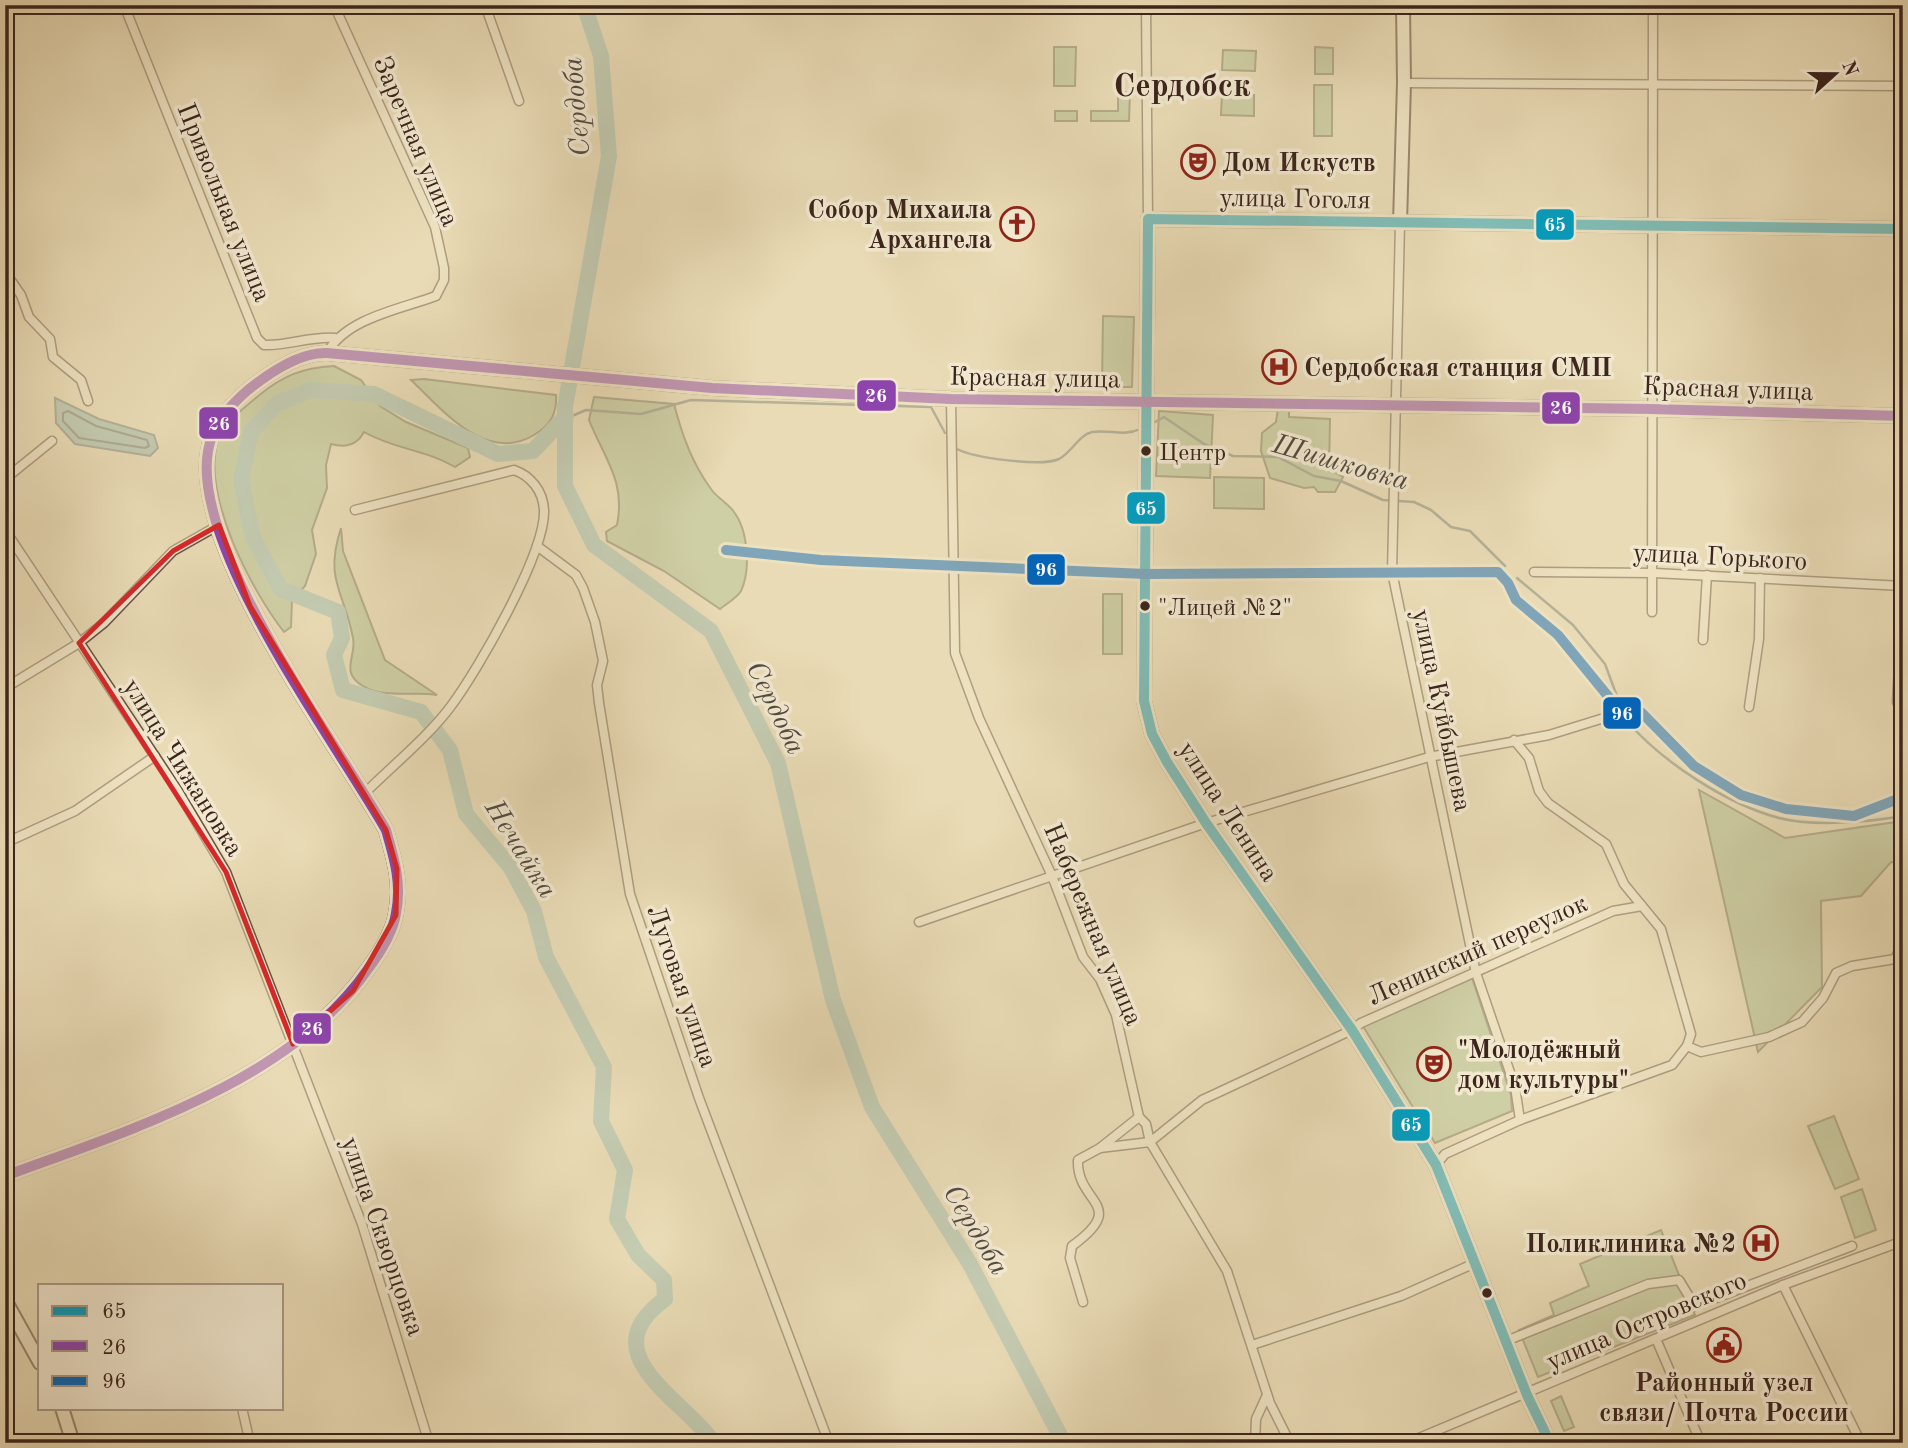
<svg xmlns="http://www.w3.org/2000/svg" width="1908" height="1448" viewBox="0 0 1908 1448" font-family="'Old Standard TT',serif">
<rect width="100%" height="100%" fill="#e9dbb5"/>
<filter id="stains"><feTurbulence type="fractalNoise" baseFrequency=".00286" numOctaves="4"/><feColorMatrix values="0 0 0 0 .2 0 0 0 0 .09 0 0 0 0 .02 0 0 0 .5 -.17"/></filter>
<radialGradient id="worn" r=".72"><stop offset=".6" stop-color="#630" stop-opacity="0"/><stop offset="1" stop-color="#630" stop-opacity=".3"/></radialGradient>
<g fill="#b0c192" stroke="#767357" stroke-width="2">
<path d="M1054,47H1076L1075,86H1054Z"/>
<path d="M1315,47L1333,48V74H1315Z"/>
<path d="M1223,50L1256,51L1255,71L1222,70Z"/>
<rect x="1314" y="85" width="18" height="51"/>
<path d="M1118,92H1130L1129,121H1091V111H1118Z"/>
<path d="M1222,94L1254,95V116L1221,115Z"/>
<rect x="1055" y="111" width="22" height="10"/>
<path d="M1103,316L1134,317L1132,387H1102Z"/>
<path d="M334,366L361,380L380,406L406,422L468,448L470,457L455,467C424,449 396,450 364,432C357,445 345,448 331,444L326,465L327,488L312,530L316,554L305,586L292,600L291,627L284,632C251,590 201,494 218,440C223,424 244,408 257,397C282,376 301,368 334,366Z"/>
<path d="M424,379L556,395C557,413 551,425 534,435C485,464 443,410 411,380Z"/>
<path d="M594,397L674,404C682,435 692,463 711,489C717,498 728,503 734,512C748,530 751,570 741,591C737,598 726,604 720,609L664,571L607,541L606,532L617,525C626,481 604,458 589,420Z"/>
<path d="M1278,408L1289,409V417L1330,419L1329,469L1343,477L1335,492H1318L1314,487L1304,488L1270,478L1261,451L1262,433L1276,422Z"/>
<path d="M1159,411L1213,415L1210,478L1156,476Z"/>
<path d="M1214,477L1264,478V509L1214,508Z"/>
<path d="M341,528L343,551L385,660L437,695C414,691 385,699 363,686C339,672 357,656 353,638C344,591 324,580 341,528Z"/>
<rect x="1103" y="594" width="19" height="60"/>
<path d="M1699,790L1785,838L1903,821V863L1891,862L1861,896L1821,901L1822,987L1758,1052Z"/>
<path d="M1472,978L1511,1095L1512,1111L1435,1143L1361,1023Z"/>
<path d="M1834,1116L1859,1179L1835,1189L1808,1126Z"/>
<path d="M1862,1189L1876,1230L1855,1238L1841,1197Z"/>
<path d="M1661,1230L1695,1315L1538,1377L1519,1330L1554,1315L1550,1303L1589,1286L1580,1264Z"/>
<path d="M1561,1396L1574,1427L1564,1431L1551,1401Z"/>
</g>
<path fill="#97bbb0" stroke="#737f75" stroke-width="2" d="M55,398L99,419L154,435L158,448L150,456L75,444L56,423Z"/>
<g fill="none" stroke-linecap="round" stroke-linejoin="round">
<path stroke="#6a7066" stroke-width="2" d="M68,411L96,426L147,440L149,446L145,448L79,438L63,421V413Z"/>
<g stroke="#737f75" stroke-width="2.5">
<path d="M565,419L586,410L641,414L691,400L931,407L945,433"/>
<path d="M1155,422L1164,417L1204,444L1233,456L1278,457L1314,476L1341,481L1383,500L1414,502L1431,510L1451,527L1470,531L1505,566"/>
<path d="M957,449C974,458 1042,467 1059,459C1071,453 1079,435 1092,432C1109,429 1124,437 1140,429"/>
<path d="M1517,578L1573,625L1605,664L1621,707"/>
<path d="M1626,720C1661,761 1726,804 1779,818C1813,827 1868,822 1903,816"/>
</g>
<g stroke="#97bbb0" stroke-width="16">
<path d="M584,5L601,56L609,156L565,407V486L594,545L711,631L778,763L833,1000L872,1107L970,1264L1064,1443"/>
<path d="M566,416L533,451L498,454L374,394L311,390L276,404L251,432L241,480L253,538L281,589L338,612L342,638L334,655L343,690L421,712L450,750L466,814L511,868L534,911L546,957L604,1067L601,1121L625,1170L617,1219L638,1255L664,1280L665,1299C589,1354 683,1398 714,1443"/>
</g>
<g stroke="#675242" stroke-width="11">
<g id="street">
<path d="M124,5L257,338L264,345C288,346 310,336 335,338"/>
<path d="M485,5L519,101"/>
<path d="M1146,5L1148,219"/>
<path d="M1404,83L1903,86"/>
<path d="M1400,223L1392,572L1476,973L1515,1087L1520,1120"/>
<path d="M5,272L21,295L29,317L50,339L53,357L81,380L88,401"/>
<path d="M327,353C346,318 401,309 436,296L444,280V268L435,227L334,5"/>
<path d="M951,399L955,653L979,718L1052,876L1083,957L1100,979L1116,1015L1139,1117L1146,1124L1150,1142L1227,1271L1270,1403L1290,1443"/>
<path d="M5,479L52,441"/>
<path d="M355,510L514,470C531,476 543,491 544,510C546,552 478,670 451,706C429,736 392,766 365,793"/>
<path d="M5,530L178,791L226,872L362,1224L429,1443"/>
<path d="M537,546L576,575L583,588L595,622L603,661L597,685L599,703L630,894L699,1098L829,1443"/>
<path d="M726,550L821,560L1146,574L1498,572L1508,583L1516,600L1558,635L1625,717L1641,712L1694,766L1741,795L1786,809L1854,816L1903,797"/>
<path d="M1534,572L1654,573L1903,586"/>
<path d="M1652,612L1653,5"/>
<path d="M1703,640L1707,575"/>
<path d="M5,688L79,643L104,623L173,551L219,525"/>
<path d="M1897,702L1903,597"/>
<path d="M1749,707L1759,639L1760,578"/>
<path d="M1514,740L1529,758L1539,791L1548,803L1606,844L1624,884L1661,929L1691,1034L1687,1046"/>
<path d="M5,843L75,811L155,756"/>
<path d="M919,922L1206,823L1429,757L1549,735L1604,718L1619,710"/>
<path d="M1100,1148L1139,1117"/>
<path d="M1436,1165L1445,1154L1520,1120L1672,1065L1687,1046L1701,1052L1769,1037L1802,1022L1823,998L1836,973L1852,966L1895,959L1903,942"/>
<path d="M1783,1285L1861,1443"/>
<path d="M1083,1302L1070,1258L1072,1246C1130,1204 1076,1204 1078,1160L1100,1148L1150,1142L1202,1100L1352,1030L1361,1023L1613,911L1642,906"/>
<path d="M1656,1339L1701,1443"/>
<path d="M1506,1341L1648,1284L1679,1280L1695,1306L1852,1246"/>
<path d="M1252,1345L1401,1296L1475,1263"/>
<path d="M242,1408L250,1443"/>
<path d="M1255,1443L1256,1419L1267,1395"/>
<path d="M1407,1443L1783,1285L1903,1241"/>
</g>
</g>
<g stroke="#3c251c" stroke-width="16">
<g id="secondary">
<path d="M1400,223L1404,83L1403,5"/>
<path d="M5,1176C127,1131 291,1081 368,969C380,953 393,933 396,913C402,883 394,858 386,830C336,742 191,548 208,451C212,426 228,407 248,390C269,373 299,352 327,353L712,388L951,399L1650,409L1903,416"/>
<path d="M5,1300L40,1363"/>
<path d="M62,1408L73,1443"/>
<path d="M1550,1443L1527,1395L1436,1165L1352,1030L1206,823L1167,762L1152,734L1144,701L1148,219L1903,229"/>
</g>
</g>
<use href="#street" stroke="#f1e8cf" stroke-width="8"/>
<use href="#secondary" stroke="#f1e8cf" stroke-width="12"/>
<g stroke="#f1e8cf" stroke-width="16">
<path id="bus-1" d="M1550,1443L1527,1395L1436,1165L1352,1030L1206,823L1167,762L1152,734L1144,701L1148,219L1903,229"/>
</g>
<g stroke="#f1e8cf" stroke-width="16">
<path id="bus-2" d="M5,1176C127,1131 291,1081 368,969C380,953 393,933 396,913C402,883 394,858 386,830C336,742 191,548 208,451C212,426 228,407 248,390C269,373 299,352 327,353L712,388L951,399L1650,409L1903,416"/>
</g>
<g stroke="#f1e8cf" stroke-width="16">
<path id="bus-3" d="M726,550L821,560L1146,574L1498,572L1508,583L1516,600L1558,635L1625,717L1641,712L1694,766L1741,795L1786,809L1854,816L1903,797"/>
</g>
<use href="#bus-1" stroke="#069cbc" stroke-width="10"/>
<use href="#bus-2" stroke="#8e44ad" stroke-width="10"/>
<use href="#bus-3" stroke="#0065bd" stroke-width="10"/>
</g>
<path d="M0 0H1908V1448H0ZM219,525L250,606L386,830L397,869L396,915L353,991L293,1044L226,872L79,643L173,551Z" fill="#e9dbb5" fill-opacity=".55" fill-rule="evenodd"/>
<path fill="none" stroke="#d62828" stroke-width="5" stroke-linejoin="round" d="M219,525L250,606L386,830L397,869L396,915L353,991L293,1044L226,872L79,643L173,551Z"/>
<defs>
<g id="theatre-ring" transform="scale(1.75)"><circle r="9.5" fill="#f1e8cf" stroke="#8f2418" stroke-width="1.5"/><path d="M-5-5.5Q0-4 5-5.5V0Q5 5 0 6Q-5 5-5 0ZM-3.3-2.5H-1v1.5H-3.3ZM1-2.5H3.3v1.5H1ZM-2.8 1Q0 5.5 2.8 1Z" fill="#8f2418"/></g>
<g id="church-ring" transform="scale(1.75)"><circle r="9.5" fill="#f1e8cf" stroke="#8f2418" stroke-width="1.5"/><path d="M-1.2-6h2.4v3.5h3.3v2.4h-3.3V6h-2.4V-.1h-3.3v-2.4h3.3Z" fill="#8f2418"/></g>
<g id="hospital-ring" transform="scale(1.75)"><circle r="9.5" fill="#f1e8cf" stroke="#8f2418" stroke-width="1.5"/><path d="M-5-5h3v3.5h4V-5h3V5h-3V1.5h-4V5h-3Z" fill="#8f2418"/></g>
<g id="civic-ring" transform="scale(1.75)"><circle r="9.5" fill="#f1e8cf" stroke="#8f2418" stroke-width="1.5"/><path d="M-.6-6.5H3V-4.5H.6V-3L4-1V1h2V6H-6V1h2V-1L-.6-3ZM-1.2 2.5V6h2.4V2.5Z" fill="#8f2418"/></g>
</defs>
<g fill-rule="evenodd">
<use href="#theatre-ring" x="1198" y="162"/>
<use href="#church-ring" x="1017" y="224"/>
<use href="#hospital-ring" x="1279" y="367"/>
<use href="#theatre-ring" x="1434" y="1064"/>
<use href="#hospital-ring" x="1761" y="1243"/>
<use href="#civic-ring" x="1724" y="1345"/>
</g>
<g fill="#3c251c" stroke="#f1e8cf" stroke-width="2.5">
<circle cx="1146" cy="451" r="6"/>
<circle cx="1145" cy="606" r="6"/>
<circle cx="1487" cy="1293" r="6"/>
</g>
<g text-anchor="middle" stroke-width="7" stroke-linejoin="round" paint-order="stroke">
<g font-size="24" fill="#3c251c" stroke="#f1e8cf" text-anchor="start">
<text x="1159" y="460">Центр</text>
<text x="1158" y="615">"Лицей №2"</text>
</g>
<g font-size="26" fill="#3c251c" stroke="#f1e8cf">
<text transform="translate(417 141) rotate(67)" y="9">Заречная улица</text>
<text transform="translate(1295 198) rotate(1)" y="9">улица Гоголя</text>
<text transform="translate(225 202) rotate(68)" y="9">Привольная улица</text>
<text transform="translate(1035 377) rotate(1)" y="9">Красная улица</text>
<text transform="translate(1728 388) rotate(2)" y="9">Красная улица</text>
<text transform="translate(1720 556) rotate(3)" y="9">улица Горького</text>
<text transform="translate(1443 710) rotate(78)" y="9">улица Куйбышева</text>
<text transform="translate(184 767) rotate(58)" y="9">улица Чижановка</text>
<text transform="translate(1229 811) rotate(57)" y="9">улица Ленина</text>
<text transform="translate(1094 924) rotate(67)" y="9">Набережная улица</text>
<text transform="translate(1477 949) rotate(-24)" y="9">Ленинский переулок</text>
<text transform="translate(683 986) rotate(71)" y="9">Луговая улица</text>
<text transform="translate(384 1236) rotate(71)" y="9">улица Скворцовка</text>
<text transform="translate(1646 1320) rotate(-23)" y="9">улица Островского</text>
</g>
<g font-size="26" font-weight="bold" fill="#3c251c" stroke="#f1e8cf" text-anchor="start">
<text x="1222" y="171">Дом Искуств</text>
<text x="992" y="218" text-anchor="end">Собор Михаила<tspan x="992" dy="30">Архангела</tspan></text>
<text x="1304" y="376">Сердобская станция СМП</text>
<text x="1458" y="1058">"Молодёжный<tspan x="1458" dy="30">дом культуры"</tspan></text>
<text x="1736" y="1252" text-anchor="end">Поликлиника №2</text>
<text x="1724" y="1391" text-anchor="middle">Районный узел<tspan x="1724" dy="30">связи/ Почта России</tspan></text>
</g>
<g font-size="28" font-style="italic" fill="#534a41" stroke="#f1e8cf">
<text transform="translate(575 107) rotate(-95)" y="10">Сердоба</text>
<text transform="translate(1341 461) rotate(16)" y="10">Шишковка</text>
<text transform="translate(777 707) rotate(64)" y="10">Сердоба</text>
<text transform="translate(522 848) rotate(58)" y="10">Нечайка</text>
<text transform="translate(977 1229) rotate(59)" y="10">Сердоба</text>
</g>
<g font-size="33" font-weight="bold" fill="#3c251c" stroke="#f1e8cf">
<text x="1182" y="96">Сердобск</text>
</g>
</g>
<g stroke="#f1e8cf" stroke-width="2.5">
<rect x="1535" y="208" width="40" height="33" rx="7" fill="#069cbc"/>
<rect x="856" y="379" width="41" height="33" rx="7" fill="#8e44ad"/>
<rect x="1541" y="391" width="40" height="34" rx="7" fill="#8e44ad"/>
<rect x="198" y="406" width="41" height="34" rx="7" fill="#8e44ad"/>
<rect x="1126" y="491" width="40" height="34" rx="7" fill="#069cbc"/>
<rect x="1026" y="553" width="40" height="33" rx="7" fill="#0065bd"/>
<rect x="1602" y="696" width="40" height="34" rx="7" fill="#0065bd"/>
<rect x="292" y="1012" width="40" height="33" rx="7" fill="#8e44ad"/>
<rect x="1391" y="1108" width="40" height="34" rx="7" fill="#069cbc"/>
</g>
<g font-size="19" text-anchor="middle" font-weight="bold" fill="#fff">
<text x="1555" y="231">65</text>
<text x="876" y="402">26</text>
<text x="1561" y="414">26</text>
<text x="219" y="430">26</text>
<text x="1146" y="515">65</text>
<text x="1046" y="576">96</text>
<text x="1622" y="720">96</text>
<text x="312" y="1035">26</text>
<text x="1411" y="1131">65</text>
</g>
<rect width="1908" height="1448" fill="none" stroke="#e9dbb5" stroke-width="28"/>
<rect x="7" y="7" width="1894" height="1434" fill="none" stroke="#3c251c" stroke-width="3.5"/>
<rect x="14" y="14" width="1880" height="1420" fill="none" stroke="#3c251c" stroke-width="2"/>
<rect x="38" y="1284" width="245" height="126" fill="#f1e8cf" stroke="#a99a87" stroke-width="2"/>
<rect x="52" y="1306" width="35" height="10" fill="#069cbc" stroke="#a99a87" stroke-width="2"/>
<text x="102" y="1318" font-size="21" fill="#3c251c">65</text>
<rect x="52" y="1341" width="35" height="10" fill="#8e44ad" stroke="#a99a87" stroke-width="2"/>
<text x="102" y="1354" font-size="21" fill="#3c251c">26</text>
<rect x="52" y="1376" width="35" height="10" fill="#0065bd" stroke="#a99a87" stroke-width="2"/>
<text x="102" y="1388" font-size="21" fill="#3c251c">96</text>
<g transform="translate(1835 74) rotate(69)" stroke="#f1e8cf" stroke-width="5" paint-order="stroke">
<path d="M0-5L12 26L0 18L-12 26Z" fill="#3c251c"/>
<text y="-10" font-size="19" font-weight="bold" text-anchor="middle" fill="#3c251c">N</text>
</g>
<rect width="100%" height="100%" filter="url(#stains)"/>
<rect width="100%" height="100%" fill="url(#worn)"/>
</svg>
